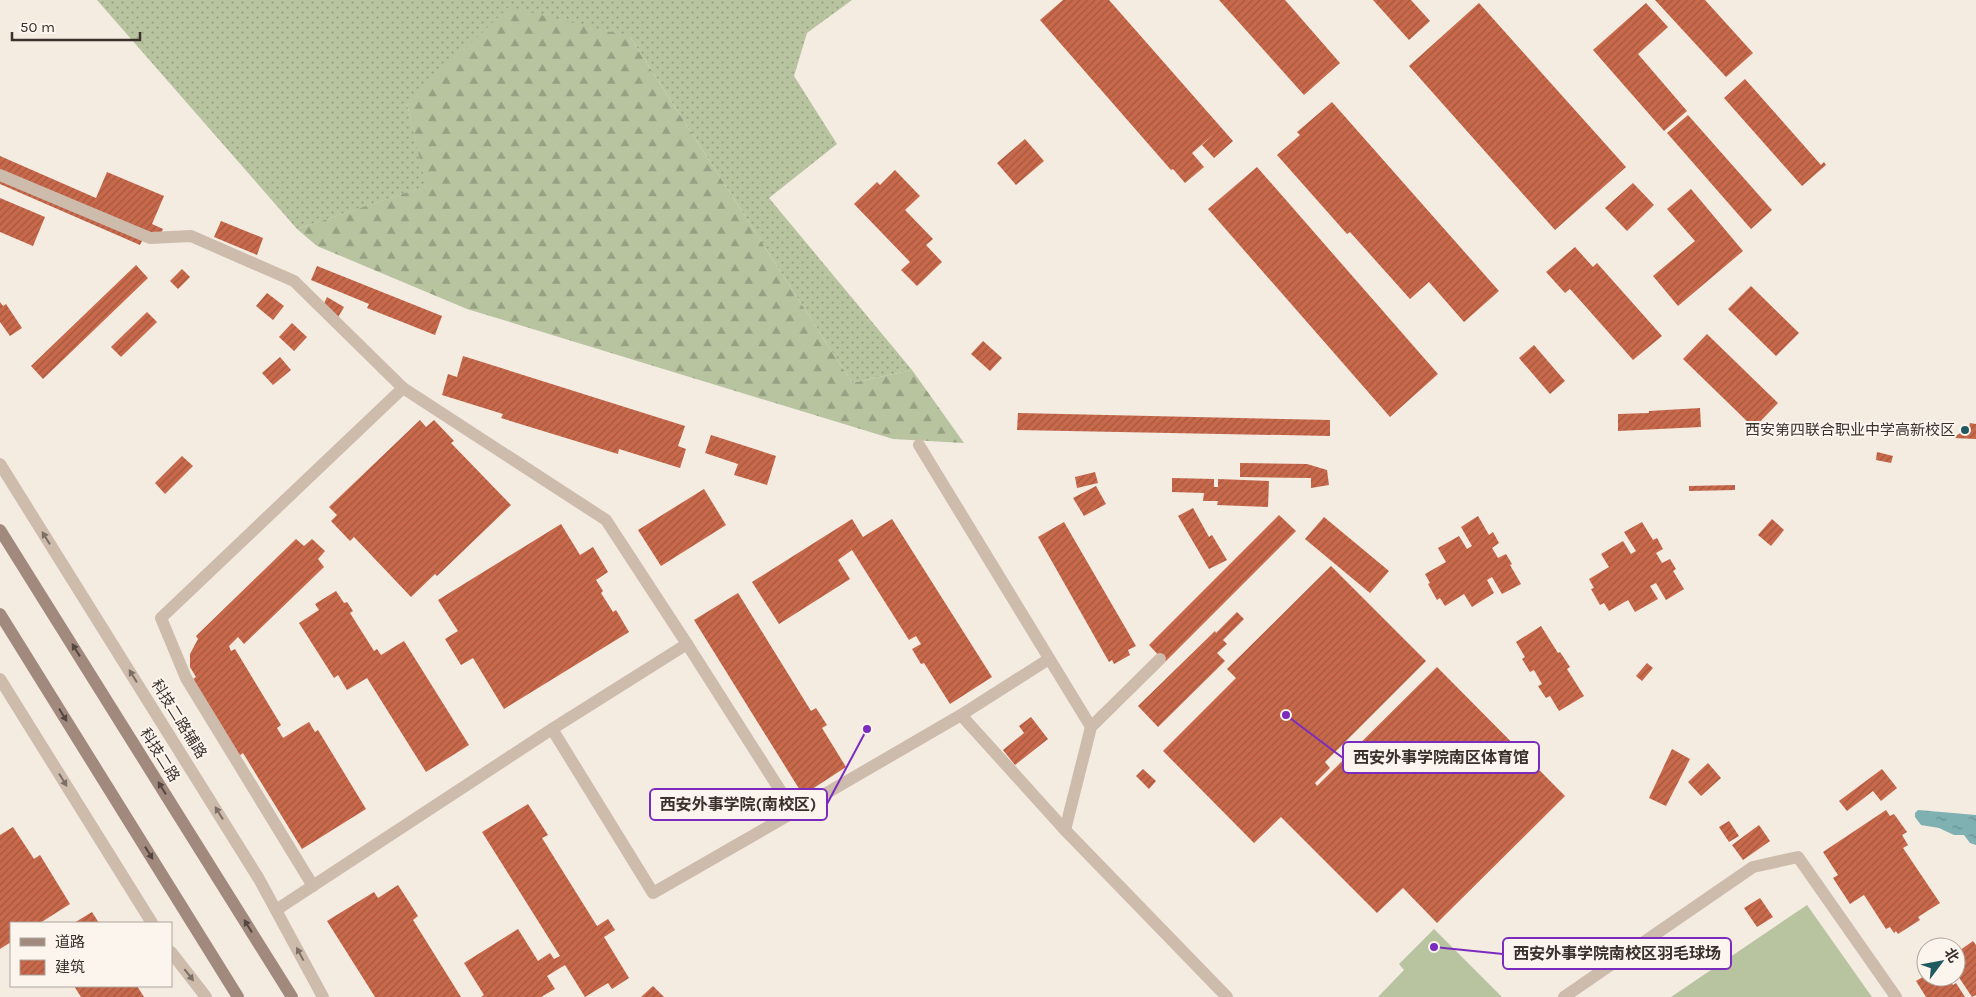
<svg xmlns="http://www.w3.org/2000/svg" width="1976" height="997" viewBox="0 0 1976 997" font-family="Karla,'Noto Sans SC',sans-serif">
<defs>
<pattern id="grass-dots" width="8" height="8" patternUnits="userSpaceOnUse" patternTransform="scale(1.25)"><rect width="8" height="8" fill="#b8c4a0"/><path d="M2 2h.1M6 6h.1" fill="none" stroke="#97a083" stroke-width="1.8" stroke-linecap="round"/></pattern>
<pattern id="forest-firs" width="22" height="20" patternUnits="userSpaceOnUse" patternTransform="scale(1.25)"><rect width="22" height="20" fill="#b8c4a0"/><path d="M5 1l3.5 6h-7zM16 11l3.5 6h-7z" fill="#97a083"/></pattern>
<pattern id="water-ripples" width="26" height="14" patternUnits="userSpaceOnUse" patternTransform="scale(1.25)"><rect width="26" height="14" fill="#7fb0b2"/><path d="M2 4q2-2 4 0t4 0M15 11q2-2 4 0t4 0" fill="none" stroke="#699091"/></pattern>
<pattern id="building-hatch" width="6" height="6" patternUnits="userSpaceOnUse" patternTransform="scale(1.25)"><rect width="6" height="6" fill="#c8694b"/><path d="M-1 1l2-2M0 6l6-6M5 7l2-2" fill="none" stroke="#a4573f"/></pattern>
</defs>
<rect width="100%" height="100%" fill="#f4ebe1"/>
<path fill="url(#grass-dots)" d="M97,0H852L807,33L794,76L837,144L769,198L912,370L852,383L630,37L407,104L427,186L297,229Z"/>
<path fill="url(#forest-firs)" d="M509,7L630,37L852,383L912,370L964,443L893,439L467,309L317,246L297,229L426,186L407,104Z"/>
<g fill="#b8c4a0">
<path d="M1807,905L1872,997H1671Z"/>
<path d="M1434,929L1502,997H1378L1404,970L1399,964Z"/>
</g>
<path fill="url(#water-ripples)" d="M1918,810L1976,815V845L1970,843L1964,835H1954L1939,828L1921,825L1915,817V813Z"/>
<g fill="url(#building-hatch)">
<path d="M1063,0H1109L1233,141L1214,158L1202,145L1215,133L1192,153L1204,167L1185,183L1173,169L1171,170L1040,20Z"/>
<path d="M1219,0H1285L1340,63L1304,95Z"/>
<path d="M1373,0H1411L1430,21L1409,40Z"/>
<path d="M1655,0H1705L1753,53L1726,77Z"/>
<path d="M1479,3L1626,167L1555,230L1409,66Z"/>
<path d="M1646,3L1668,27L1638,54L1687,111L1664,131L1593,50Z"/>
<path d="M1745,79L1821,165L1824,162L1826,165L1802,186L1724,98Z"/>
<path d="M1332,102L1499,291L1464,322L1429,282L1410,299L1350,232L1347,234L1277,155L1300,135L1297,132Z"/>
<path d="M1688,115L1772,210L1751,229L1667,133Z"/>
<path d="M1025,139L1044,161L1016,185L997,163Z"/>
<path d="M0,156L96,198L107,172L164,196L152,224L163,229L157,242L144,237L140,245L0,184Z"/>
<path d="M1257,167L1438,374L1390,417L1208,209Z"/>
<path d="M895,170L920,196L905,210L933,239L926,245L942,262L917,286L901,270L910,262L854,204L877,182L880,185Z"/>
<path d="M1633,183L1654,205L1627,231L1605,208Z"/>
<path d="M1691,189L1743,251L1678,306L1653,276L1695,241L1667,209Z"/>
<path d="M0,198L45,217L33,246L0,232Z"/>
<path d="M221,221L263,238L257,255L214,237Z"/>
<path d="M1575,247L1593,267L1597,263L1662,336L1633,360L1570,289L1565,293L1546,272Z"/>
<path d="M136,265L148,278L43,379L31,366Z"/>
<path d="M317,266L442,316L435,335L367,308L369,304L311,280Z"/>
<path d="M182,269L190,277L178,289L170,281Z"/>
<path d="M1751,286L1799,333L1776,356L1728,309Z"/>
<path d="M267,293L284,306L273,320L256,306Z"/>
<path d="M327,297L344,307L337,319L321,310Z"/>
<path d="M0,302L3,306L6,304L22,328L10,336L0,322Z"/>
<path d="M147,312L157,322L121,357L111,347Z"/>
<path d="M292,323L307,337L294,351L279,337Z"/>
<path d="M1707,334L1778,403L1754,428L1683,359Z"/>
<path d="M983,341L1002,358L990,371L971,354Z"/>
<path d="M1534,345L1565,381L1550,394L1519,358Z"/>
<path d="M463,356L685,426L678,446L686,449L680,468L619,449L618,454L501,418L503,414L442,395L448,374L457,377Z"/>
<path d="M280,357L291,370L273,385L262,373Z"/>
<path d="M1700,408L1701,427L1618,431V414L1649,413V411Z"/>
<path d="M1018,413L1330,420V436L1017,430Z"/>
<path d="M420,420L426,427L434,420L454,441L451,443L511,505L437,576L435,574L411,597L354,537L350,541L331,521L337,515L329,507Z"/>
<path d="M1970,423L1976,424V439L1953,438L1969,427Z"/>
<path d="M711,435L776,456L767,485L734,475L738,464L705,453Z"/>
<path d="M1877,452L1893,456L1891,463L1876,460Z"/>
<path d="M182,456L193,466L165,494L155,483Z"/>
<path d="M1240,463L1307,464L1327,470L1329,485L1311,488V478L1240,477Z"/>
<path d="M1095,472L1098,483L1077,488L1075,477Z"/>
<path d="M1172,478L1214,479V487H1218V479L1269,481L1268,507L1217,505L1218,501H1203L1204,493L1172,492Z"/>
<path d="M1735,485V490L1689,491V486Z"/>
<path d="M1096,486L1106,504L1084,516L1073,498Z"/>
<path d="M704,489L726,525L661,566L638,530Z"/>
<path d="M1193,508L1209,537L1212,535L1227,560L1209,569L1178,516Z"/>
<path d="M1279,515L1296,531L1165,662L1149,645Z"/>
<path d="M1478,516L1489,535L1493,532L1499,543L1492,548L1498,558L1506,554L1512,564L1510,565L1521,584L1502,594L1492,577L1487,580L1494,593L1472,607L1464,594L1445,606L1440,598L1437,600L1428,584L1430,583L1425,574L1446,562L1438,548L1459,536L1467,549L1472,546L1461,527Z"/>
<path d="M1324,517L1389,571L1370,593L1305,539Z"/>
<path d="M852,519L863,537L892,519L992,677L950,704L924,663L921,664L912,649L921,644L916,636L909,640L852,550L838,560L850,579L779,624L752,582Z"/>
<path d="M1772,519L1784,530L1771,546L1758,535Z"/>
<path d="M1064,522L1136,646L1128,650L1130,655L1114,664L1112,660L1109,662L1038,537Z"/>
<path d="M1642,522L1653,540L1657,538L1663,549L1656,553L1662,563L1670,559L1676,569L1673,571L1684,589L1666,600L1656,583L1650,586L1658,599L1635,612L1628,600L1609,611L1604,603L1600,605L1591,589L1594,588L1589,579L1609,567L1601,554L1623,541L1631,554L1636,551L1624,532Z"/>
<path d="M561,524L580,555L593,547L608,572L596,580L603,591L601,593L613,612L616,610L629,632L504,709L473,658L461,665L445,639L458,631L438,600Z"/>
<path d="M296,539L304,546L312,539L325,551L318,559L324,567L244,644L238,637L229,646L231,651L235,649L281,725L277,728L283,738L309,722L315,732L318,730L366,809L302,849L243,753L239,756L192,680L196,677L190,667V654L198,639L196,636Z"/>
<path d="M1331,566L1426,661L1325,762L1330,768L1315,783L1317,786L1437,667L1565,796L1437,923L1403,888L1377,913L1281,817L1254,843L1163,751L1236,678L1227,669Z"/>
<path d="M336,591L344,603L347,602L353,611L350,613L374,651L377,649L381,655L404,641L469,745L426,772L367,678L347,690L338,675L334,678L299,623L319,610L315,604Z"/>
<path d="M738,593L811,711L816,708L827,725L822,728L846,767L803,795L694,620Z"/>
<path d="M1237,612L1244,619L1223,640L1227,644L1217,653L1225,661L1158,727L1138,706L1215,631L1216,633Z"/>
<path d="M1541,626L1558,653L1560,652L1570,667L1567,669L1584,696L1559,711L1550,696L1546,698L1538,686L1542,684L1534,670L1530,672L1522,659L1525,657L1516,642Z"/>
<path d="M1647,663L1653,668L1642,681L1636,676Z"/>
<path d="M1031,717L1048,739L1015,765L1003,750L1024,733L1019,726Z"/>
<path d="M1672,749L1690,759L1666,806L1649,798Z"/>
<path d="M1708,763L1721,778L1701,796L1688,782Z"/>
<path d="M1143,769L1156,781L1149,789L1136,776Z"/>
<path d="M1882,769L1897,788L1881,801L1873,791L1847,811L1839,801Z"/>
<path d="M528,804L548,835L542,838L597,926L608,919L615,930L604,937L629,978L612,989L608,983L585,997L565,965L547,976L555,989L541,997H481L484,995L464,963L518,929L538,961L550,953L554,959L560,956L482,832Z"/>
<path d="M1886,810L1890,816L1894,814L1907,832L1902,835L1908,845L1903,848L1940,903L1918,917L1920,920L1898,934L1896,931L1894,933L1890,927L1886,929L1864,895L1850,904L1833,878L1838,875L1823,852Z"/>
<path d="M1729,821L1739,836L1729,842L1719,827Z"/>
<path d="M1759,825L1770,841L1743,860L1732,845Z"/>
<path d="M13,827L34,859L40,855L70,904L40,923H11V942L0,949V835Z"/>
<path d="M398,885L418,916L413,920L461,997H375L327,921L374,892L378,898Z"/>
<path d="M1760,898L1773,917L1757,927L1744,908Z"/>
<path d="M92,912L99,923H74Z"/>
<path d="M1973,941L1976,945V995L1972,997L1956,973V968L1959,966L1956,962V953Z"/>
<path d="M1926,975V977H1948L1953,985L1956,983L1965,997H1926L1916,981Z"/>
<path d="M74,986H137L144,997H81Z"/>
<path d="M653,986L664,997H641Z"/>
</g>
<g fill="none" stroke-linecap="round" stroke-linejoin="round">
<g stroke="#cdbbac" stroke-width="12">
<path d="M0,175L150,238L191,236L294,281L403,388L606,520L687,644L794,812L961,715L1049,659"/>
<path d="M919,445L1091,727"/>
<path d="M0,464L259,879L323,997"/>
<path d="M0,679L152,923"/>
<path d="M961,715L1065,830L1227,997"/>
<path d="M552,729L653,893L794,812"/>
<path d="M1065,830L1091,727L1160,659"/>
<path d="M313,886L186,678L161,618L403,388"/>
<path d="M276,910L552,729L687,644"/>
<path d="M171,952L206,997"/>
<path d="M1564,997L1753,867L1798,857L1896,997"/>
</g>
<g stroke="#a18a7d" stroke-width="12">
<path d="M0,530L292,997"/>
<path d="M0,614L238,997"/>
</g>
</g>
<defs><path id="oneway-solid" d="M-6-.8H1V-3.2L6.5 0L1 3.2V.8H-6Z" transform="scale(1.25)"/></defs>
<g fill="#7d6f65">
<use href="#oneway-solid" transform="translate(46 538) rotate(-122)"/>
<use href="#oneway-solid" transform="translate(133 676) rotate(-122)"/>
<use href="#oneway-solid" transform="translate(63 780) rotate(58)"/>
<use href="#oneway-solid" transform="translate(219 813) rotate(-122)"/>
<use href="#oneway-solid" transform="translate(300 954) rotate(-118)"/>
<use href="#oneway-solid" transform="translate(189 975) rotate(52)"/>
</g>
<g fill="#544640">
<use href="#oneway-solid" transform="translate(76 650) rotate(-122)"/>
<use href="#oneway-solid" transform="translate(63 715) rotate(58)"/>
<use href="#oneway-solid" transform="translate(162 788) rotate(-122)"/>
<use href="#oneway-solid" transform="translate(149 853) rotate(58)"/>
<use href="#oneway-solid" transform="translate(248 926) rotate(-122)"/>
</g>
<circle fill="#1f5a5e" stroke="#fbf5ee" stroke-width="2" cx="1965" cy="430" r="5"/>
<g text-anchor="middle" stroke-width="4" stroke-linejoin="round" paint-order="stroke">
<g font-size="15" fill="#3b302b" stroke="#fbf5ee" text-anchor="end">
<text x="1955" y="435">西安第四联合职业中学高新校区</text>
</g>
<g font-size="15" fill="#3b302b" stroke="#fbf5ee">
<text transform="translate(179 719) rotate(58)" y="5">科技二路辅路</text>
<text transform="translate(160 755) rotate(58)" y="5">科技二路</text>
</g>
</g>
<path fill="none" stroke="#7b2cbf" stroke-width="2" d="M1286 715L1343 758M867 729L827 804M1434 947L1503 954"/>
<g fill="#7b2cbf" stroke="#fbf5ee" stroke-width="2">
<circle cx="1286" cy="715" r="5"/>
<circle cx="867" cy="729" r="5"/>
<circle cx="1434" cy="947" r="5"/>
</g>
<g fill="#fbf5ee" stroke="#7b2cbf" stroke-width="2">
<rect x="1343" y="742" width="196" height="31" rx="5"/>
<rect x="650" y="789" width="177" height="31" rx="5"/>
<rect x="1503" y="938" width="228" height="31" rx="5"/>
</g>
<g font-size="16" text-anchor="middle" font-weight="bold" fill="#3b302b">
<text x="1441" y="763">西安外事学院南区体育馆</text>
<text x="738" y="810">西安外事学院(南校区)</text>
<text x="1617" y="959">西安外事学院南校区羽毛球场</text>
</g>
<rect x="10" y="922" width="162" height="65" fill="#fbf5ee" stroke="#aea6a0"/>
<rect x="20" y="938" width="25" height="8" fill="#a18a7d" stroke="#aea6a0"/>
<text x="55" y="947" font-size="15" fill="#3b302b">道路</text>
<rect x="20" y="960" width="25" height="15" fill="url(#building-hatch)" stroke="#aea6a0"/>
<text x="55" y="972" font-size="15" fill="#3b302b">建筑</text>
<g transform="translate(1941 962) rotate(58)"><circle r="24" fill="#fbf5ee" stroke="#aea6a0"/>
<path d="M0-4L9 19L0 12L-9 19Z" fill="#1f5a5e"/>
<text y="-8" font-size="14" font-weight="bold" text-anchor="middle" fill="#3b302b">北</text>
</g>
<path d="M12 32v8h128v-8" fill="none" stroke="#3b302b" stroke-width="2.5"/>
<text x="20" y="32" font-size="15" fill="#3b302b" stroke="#fbf5ee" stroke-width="4" paint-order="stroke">50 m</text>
</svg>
